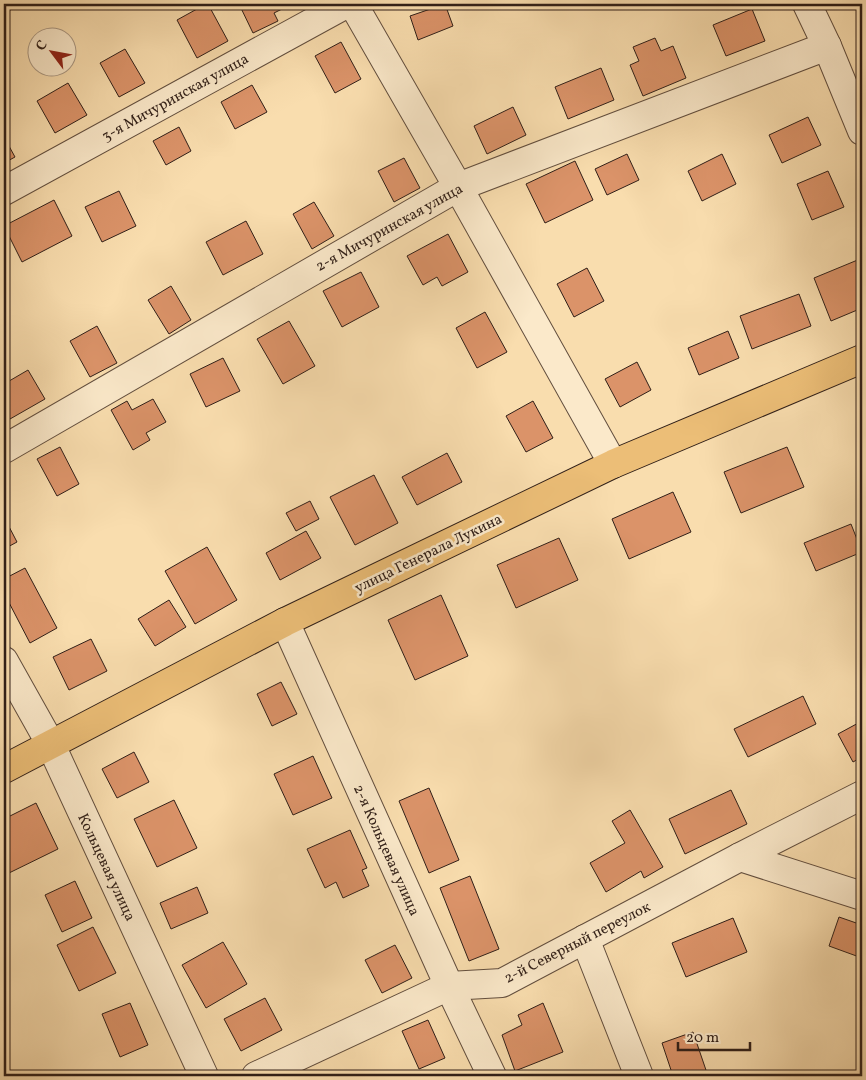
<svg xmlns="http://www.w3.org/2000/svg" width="866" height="1080" viewBox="0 0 866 1080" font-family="Vollkorn,serif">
<rect width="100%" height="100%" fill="#f9ddae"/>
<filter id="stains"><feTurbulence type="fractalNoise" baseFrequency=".004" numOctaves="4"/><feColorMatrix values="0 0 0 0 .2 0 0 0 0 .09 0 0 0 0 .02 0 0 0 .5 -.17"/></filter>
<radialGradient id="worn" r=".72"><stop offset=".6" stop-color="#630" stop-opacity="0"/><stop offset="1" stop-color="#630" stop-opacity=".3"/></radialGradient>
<g fill="#db9369" stroke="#301f18">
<path d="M4,4H22L4,13Z"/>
<path d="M206,4H208L228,41L197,58L177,20Z"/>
<path d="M239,4H292L274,13L278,21L253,33Z"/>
<path d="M445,4L453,26L418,40L410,16Z"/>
<path d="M752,9L765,41L726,56L713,25Z"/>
<path d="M655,38L661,51L673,46L686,78L643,96L630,65L639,61L633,47Z"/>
<path d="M341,42L361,79L335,93L315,56Z"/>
<path d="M125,49L145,83L119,97L100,63Z"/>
<path d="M601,68L614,100L568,119L555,87Z"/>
<path d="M68,83L87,115L55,133L37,101Z"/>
<path d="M252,85L267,112L235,129L221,102Z"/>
<path d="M513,107L526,135L487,154L474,126Z"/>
<path d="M808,117L821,145L782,163L769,135Z"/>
<path d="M179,127L191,151L166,165L153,141Z"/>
<path d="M4,137L15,157L4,163Z"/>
<path d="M627,154L639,180L607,195L595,169Z"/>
<path d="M722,154L736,184L702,201L688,171Z"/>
<path d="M404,158L420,188L394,202L378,171Z"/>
<path d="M575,161L593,200L545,223L526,184Z"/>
<path d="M828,171L844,207L812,220L797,184Z"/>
<path d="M119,191L136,226L102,242L85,207Z"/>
<path d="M54,200L72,236L22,262L4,226Z"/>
<path d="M314,202L334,236L312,249L293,214Z"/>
<path d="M246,221L263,254L223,275L206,242Z"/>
<path d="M448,234L468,272L442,286L437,277L423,285L407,256Z"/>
<path d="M860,259L862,265V308L831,321L814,278Z"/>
<path d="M587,268L604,301L574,317L557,284Z"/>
<path d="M361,272L379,307L342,327L323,291Z"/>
<path d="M171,286L191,320L169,334L148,300Z"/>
<path d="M799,294L811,326L752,349L740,316Z"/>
<path d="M485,312L507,352L477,368L456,328Z"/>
<path d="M289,321L315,366L283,384L257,339Z"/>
<path d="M97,326L117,363L90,377L70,341Z"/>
<path d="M728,331L739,358L699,375L688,348Z"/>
<path d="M223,358L240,391L206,407L190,374Z"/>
<path d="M637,362L651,390L620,407L605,379Z"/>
<path d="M28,370L45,399L10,419L4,407V384Z"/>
<path d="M153,399L166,422L146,433L150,440L133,450L111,410L127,401L132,410Z"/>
<path d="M533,401L553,438L526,452L506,416Z"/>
<path d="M60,447L79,484L57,496L37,459Z"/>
<path d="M787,447L804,487L741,513L724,472Z"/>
<path d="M447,453L462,482L417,505L402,477Z"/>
<path d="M374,475L398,523L355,545L330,497Z"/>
<path d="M673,492L691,532L629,559L612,519Z"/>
<path d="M310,501L319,519L296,531L286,513Z"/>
<path d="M4,517L17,542L4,549Z"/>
<path d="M851,524L862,552L816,571L804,543Z"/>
<path d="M306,531L321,558L280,580L266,553Z"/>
<path d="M559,538L578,580L516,608L497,565Z"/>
<path d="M207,547L237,600L195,624L165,571Z"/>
<path d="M25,568L57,628L30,643L4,593V579Z"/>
<path d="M441,595L468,656L415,680L388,620Z"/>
<path d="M169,600L186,627L155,646L138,619Z"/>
<path d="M91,639L107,671L69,690L53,657Z"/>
<path d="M281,682L297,714L272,726L257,694Z"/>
<path d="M803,696L816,724L748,757L734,729Z"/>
<path d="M862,721V757L853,762L838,734Z"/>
<path d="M134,752L149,782L117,798L102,769Z"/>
<path d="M313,756L332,798L293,815L274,774Z"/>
<path d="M429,788L459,860L429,873L399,801Z"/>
<path d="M731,790L747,824L685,854L669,819Z"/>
<path d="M174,800L197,848L157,867L134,819Z"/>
<path d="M36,803L58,849L9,873L4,862V819Z"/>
<path d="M630,810L663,867L644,878L641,871L606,892L590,863L625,843L612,821Z"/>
<path d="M350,830L367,868L362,870L369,886L343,898L336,882L325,888L307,849Z"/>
<path d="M470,876L499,949L469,961L440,888Z"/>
<path d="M75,881L92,918L62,932L45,895Z"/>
<path d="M197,887L208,913L171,929L160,903Z"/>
<path d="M839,917L862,925V958L829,946Z"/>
<path d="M733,918L747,952L686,977L672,943Z"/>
<path d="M93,927L116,973L79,991L57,945Z"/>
<path d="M223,942L247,984L206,1008L182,965Z"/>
<path d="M395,945L412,978L382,993L365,960Z"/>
<path d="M265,998L282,1030L241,1051L224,1019Z"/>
<path d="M130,1003L148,1045L120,1057L102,1014Z"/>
<path d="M543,1003L563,1052L515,1071L502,1035L522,1025L518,1015Z"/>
<path d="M428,1020L445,1058L419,1069L402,1031Z"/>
<path d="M693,1032L708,1076H673L662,1043Z"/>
</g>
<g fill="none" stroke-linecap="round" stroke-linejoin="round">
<g stroke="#624e3e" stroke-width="30">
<g id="minor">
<path d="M353,4L458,187L613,464"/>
<path d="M807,4L827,46L862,131"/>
<path d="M4,191L346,4"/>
<path d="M4,449L458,187L827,46"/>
<path d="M285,622L449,986L492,1076"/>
<path d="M4,661L50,743L204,1076"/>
<path d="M740,857L862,896"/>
<path d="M585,939L639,1076"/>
<path d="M256,1076L449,986L502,983L740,857L862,795"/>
</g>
</g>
<g stroke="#301f18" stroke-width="30">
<path id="major" d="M4,769L285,622L613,464L862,359"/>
</g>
<use href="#minor" stroke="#fbe9ca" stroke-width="28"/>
<use href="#major" stroke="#ecbe77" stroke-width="28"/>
</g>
<g text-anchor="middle" stroke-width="5" stroke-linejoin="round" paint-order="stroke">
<g font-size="15" fill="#301f18" stroke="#fbe9ca">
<text transform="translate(175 97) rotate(-29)" y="5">3-я Мичуринская улица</text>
<text transform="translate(389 227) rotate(-29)" y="5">2-я Мичуринская улица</text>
<text transform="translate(428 553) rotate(-26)" y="5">улица Генерала Лукина</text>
<text transform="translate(387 850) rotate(66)" y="5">2-я Кольцевая улица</text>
<text transform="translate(107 867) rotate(65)" y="5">Кольцевая улица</text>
<text transform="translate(577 942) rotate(-27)" y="5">2-й Северный переулок</text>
</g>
</g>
<rect width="866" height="1080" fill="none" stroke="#f9ddae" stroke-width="20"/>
<rect x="5" y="5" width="856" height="1070" fill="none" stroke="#301f18" stroke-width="2.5"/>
<rect x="10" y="10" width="846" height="1060" fill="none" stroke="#301f18"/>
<g transform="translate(52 52) rotate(302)"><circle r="24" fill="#fbe9ca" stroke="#aa9883"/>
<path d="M0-4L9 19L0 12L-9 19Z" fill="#8f2418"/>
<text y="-8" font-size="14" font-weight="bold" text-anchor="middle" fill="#301f18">С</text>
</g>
<path d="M678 1042v8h72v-8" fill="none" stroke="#301f18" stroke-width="2.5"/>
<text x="686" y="1042" font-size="15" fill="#301f18" stroke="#fbe9ca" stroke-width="4" paint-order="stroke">20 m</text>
<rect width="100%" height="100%" filter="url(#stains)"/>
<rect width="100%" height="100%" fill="url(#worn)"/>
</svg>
